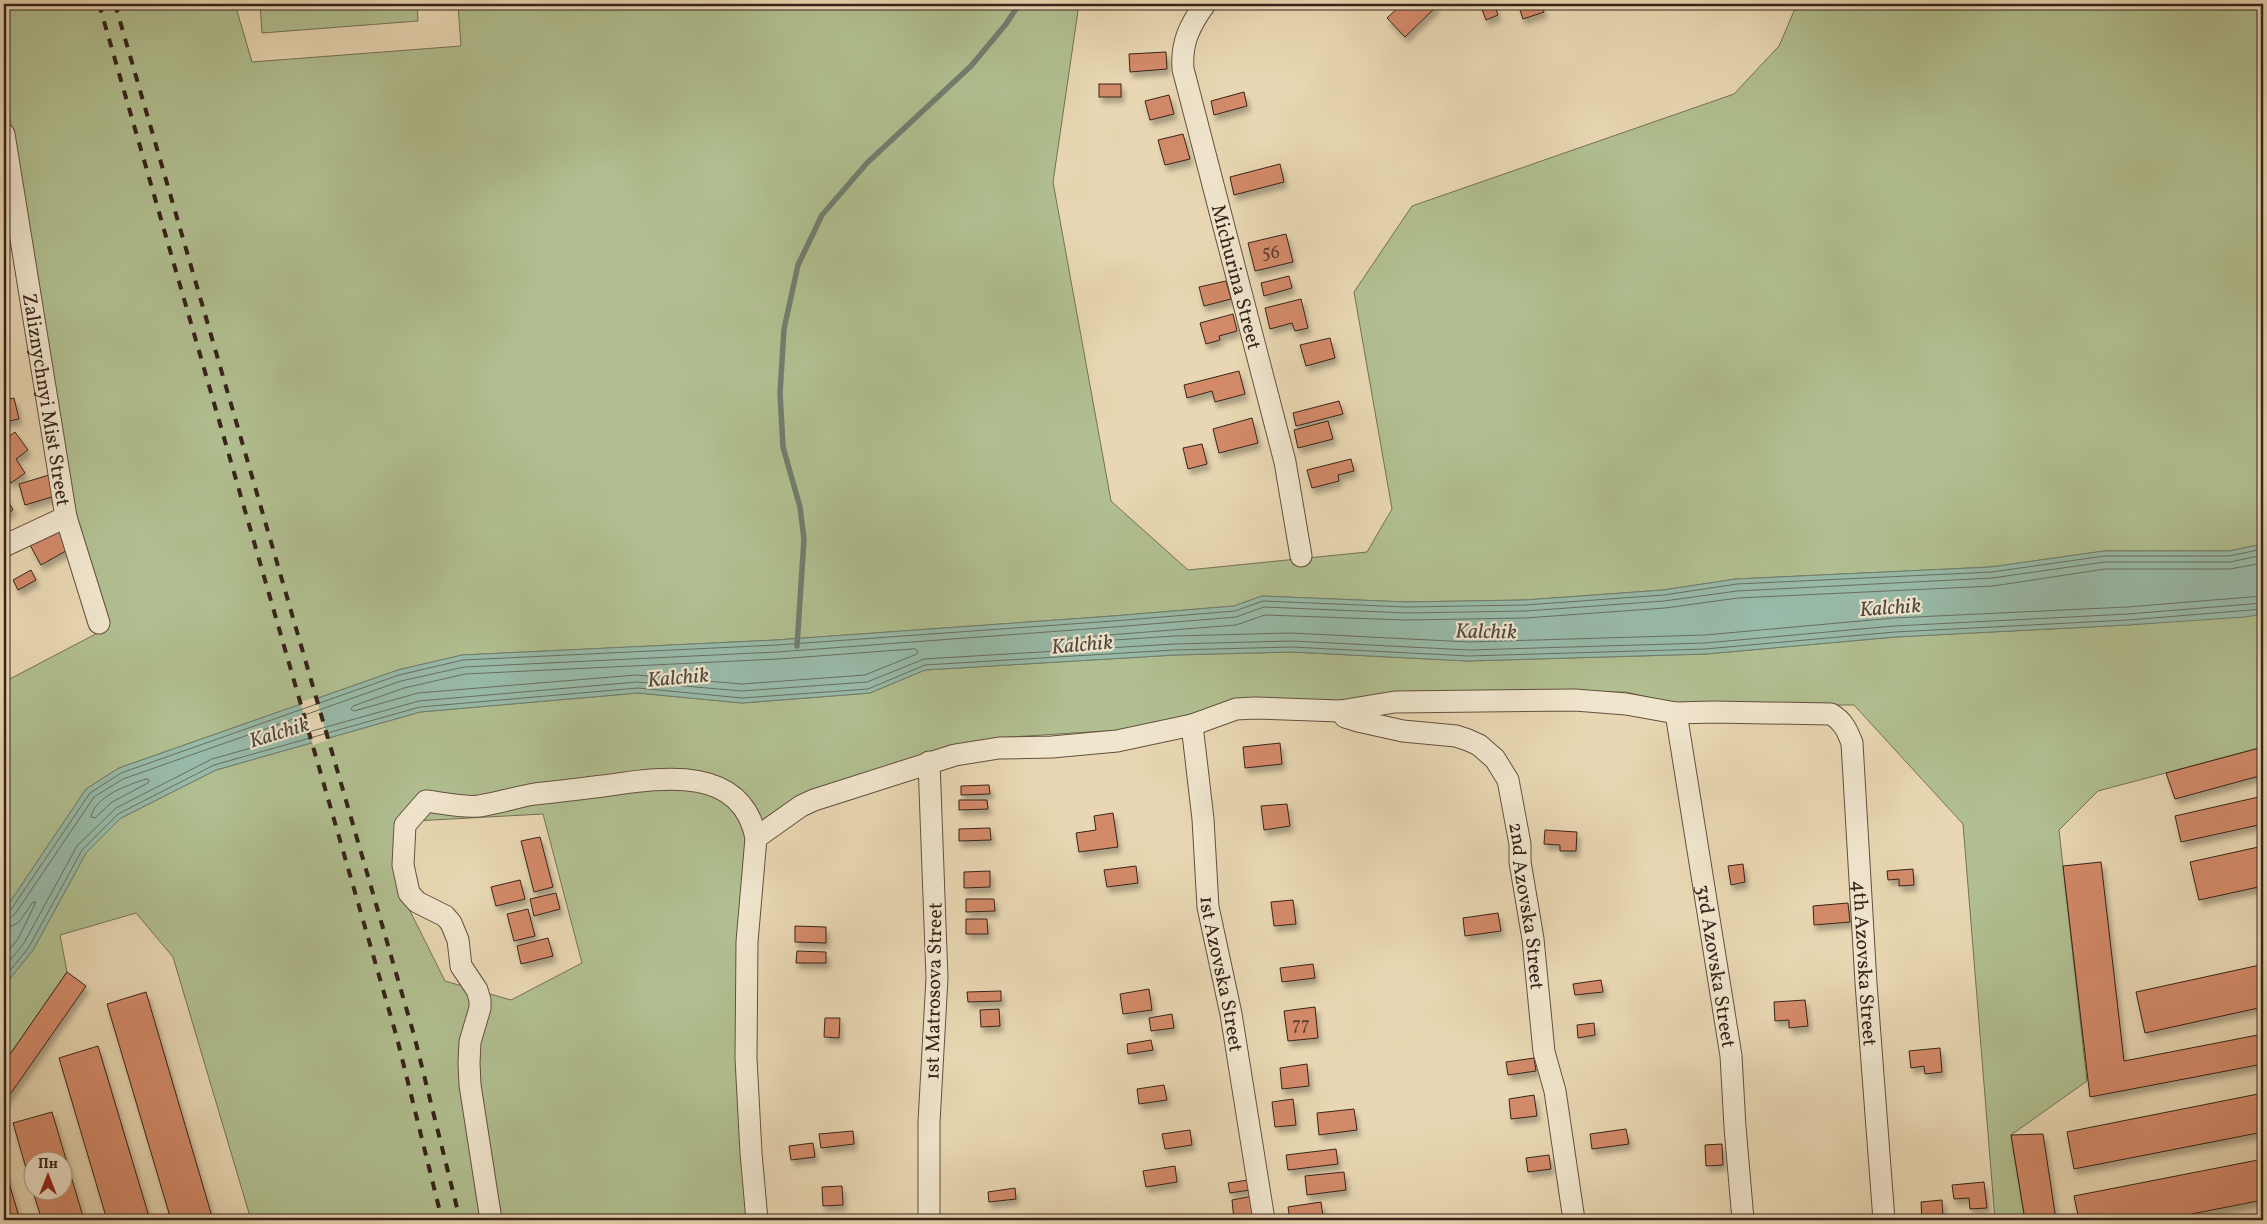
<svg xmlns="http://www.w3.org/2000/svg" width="2267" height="1224" viewBox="0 0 2267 1224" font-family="Vollkorn,serif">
<defs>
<filter id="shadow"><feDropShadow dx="3" dy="5.5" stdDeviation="2.5" flood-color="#0004"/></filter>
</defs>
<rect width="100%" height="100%" fill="#e8d7b2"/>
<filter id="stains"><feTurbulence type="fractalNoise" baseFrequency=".004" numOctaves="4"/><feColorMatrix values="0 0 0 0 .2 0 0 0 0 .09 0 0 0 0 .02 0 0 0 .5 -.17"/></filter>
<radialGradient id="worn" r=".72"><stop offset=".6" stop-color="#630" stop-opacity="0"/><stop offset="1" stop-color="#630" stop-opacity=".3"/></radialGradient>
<g fill="#b1bf90" stroke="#747155" fill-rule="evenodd">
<path d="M4,4H235L252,62L461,46L458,4H1079L1053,182L1111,501L1188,570L1367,552L1392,509L1354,292L1412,206L1734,94L1779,46L1797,4H2263V544L2229,551H2104L1991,567L1736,579L1663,590L1525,600L1406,602L1262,596L1234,606L1113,616L776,640L462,655L398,670L119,768L86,789L4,911V682L109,627L74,516L4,82Z"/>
<path d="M260,4H417L418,21L262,33Z"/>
<path d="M2263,614V747L2098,791L2059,830L2087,1081L2011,1135L2025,1220H1995L1963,824L1854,705H1682L1626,692L1407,693L1370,708L1205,712L1121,730L995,738L934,751L823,786L802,798L758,839L754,1211L725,1220H251L173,957L136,913L60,935L67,972L4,1063V986L33,950L86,853L121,818L216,770L420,712L638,693L742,703L870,693L925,670L1175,655L1292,652L1468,661L1706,654L1895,637L2128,625ZM543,814L582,963L511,1000L445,981L401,893L396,822Z"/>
</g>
<path fill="#98baa8" stroke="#717e6f" d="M2263,544V614L2245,617L2128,625L1895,637L1706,654L1468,661L1292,652L1175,655L925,670L870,693L742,703L638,693L420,712L216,770L121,818L86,853L33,950L4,986V911L86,789L119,768L398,670L462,655L776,640L1113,616L1234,606L1262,596L1406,602L1525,600L1663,590L1736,579L1991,567L2104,551H2229Z"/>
<path fill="#e8d7b2" d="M316,697L328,740L313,745L300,702Z"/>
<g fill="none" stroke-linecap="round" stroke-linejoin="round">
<g stroke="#686e61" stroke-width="1">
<path d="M2263,563L2230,569H2105L1993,586L1738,598L1665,608L1525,618L1406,620L1265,615L1236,625L1070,638L1067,640L1070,643L1174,636L1291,633L1469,642L1705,635L1894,618L2127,607L2263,596"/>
<path d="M915,649L918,651L917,654L865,675L742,684L636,675L418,693L354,711L351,709L353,706L404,688L465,674L778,659Z"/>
<path d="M146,779L149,780L148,783L112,802L95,818L91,817C95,796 128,785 146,779Z"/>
<path d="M4,913L10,911L90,793L121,773L399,675L463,660L777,645L1113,621L1235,611L1263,601L1406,607L1525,605L1664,595L1737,584L1992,572L2104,556H2229L2263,549"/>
<path d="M4,920L10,918L15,914L94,797L123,779L401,681L464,667L777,652L1114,627L1236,617L1264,607L1406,613L1526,611L1664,601L1737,591L1992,578L2105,562H2230L2263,555"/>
<path d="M4,927L12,926L19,922L33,902H36L18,939L4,956"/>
<path d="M4,968L24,943L77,846L116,808L212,759L419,701L637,682L742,691L867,682L924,659L1174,644L1292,641L1469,650L1705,643L1894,626L2128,614L2263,603"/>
<path d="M4,978L29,947L82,850L118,814L214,765L420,707L638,688L742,698L868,689L925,665L1174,650L1292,647L1469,656L1705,649L1895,632L2128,620L2263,609"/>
</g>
<path stroke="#717e6f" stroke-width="5.5" d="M797,646L804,539L800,507L783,447L780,393L784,329L798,265L822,215L867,163L971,66L1006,24L1019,4"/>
</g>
<g fill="#d38a69" stroke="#37231a" filter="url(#shadow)">
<path d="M1402,4H1405L1411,10L1418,4H1435L1437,6L1405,37L1387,18Z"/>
<path d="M1480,4H1494L1498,15L1486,20Z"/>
<path d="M1518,4H1541L1544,12L1523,19Z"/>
<path d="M1166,52L1167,69L1130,72L1129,54Z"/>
<rect x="1099" y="84" width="22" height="13"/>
<path d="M1244,92L1247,106L1214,115L1211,101Z"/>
<path d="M1169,95L1174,114L1150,120L1145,101Z"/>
<path d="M1183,134L1190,159L1165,165L1158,140Z"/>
<path d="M1280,164L1284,182L1234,195L1230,177Z"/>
<path d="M1286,234L1293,262L1255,271L1248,243Z"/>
<path d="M1289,276L1292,288L1264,296L1261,283Z"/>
<path d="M1226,281L1231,299L1204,306L1199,287Z"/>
<path d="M1301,299L1308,328L1295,331L1292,323L1270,329L1265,308Z"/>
<path d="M1233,314L1237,331L1219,336L1220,340L1206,344L1200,323Z"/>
<path d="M1330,338L1335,358L1306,366L1300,345Z"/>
<path d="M1239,371L1245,394L1215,402L1212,391L1187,398L1184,385Z"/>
<path d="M4,390L6,400L14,398L19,419L4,422Z"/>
<path d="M1339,401L1343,414L1296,426L1293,413Z"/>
<path d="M1252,418L1258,443L1219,453L1213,429Z"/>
<path d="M1328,421L1333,439L1298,448L1294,430Z"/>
<path d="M15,432L28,450L16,459L25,473L11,483L4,472V440Z"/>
<path d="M1202,444L1207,464L1188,469L1183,448Z"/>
<path d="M1351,459L1354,471L1338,475L1339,481L1312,488L1307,470Z"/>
<path d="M49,475L55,496L25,505L19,484Z"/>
<path d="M4,494L13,510L4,515Z"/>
<path d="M62,528L73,547L41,565L30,545Z"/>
<path d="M31,570L36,580L18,590L13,580Z"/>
<path d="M1280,743L1282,764L1245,768L1243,747Z"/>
<path d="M2263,747V775L2175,799L2166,773Z"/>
<path d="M989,785L990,794L961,795V786Z"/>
<path d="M2263,796V824L2181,842L2175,816Z"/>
<path d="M959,800H987L988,809L959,810Z"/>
<path d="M1287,804L1290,826L1264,830L1261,806Z"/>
<path d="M1113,813L1118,847L1079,852L1076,833L1096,830L1094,816Z"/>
<path d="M990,828L991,840L959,841V829Z"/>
<path d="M1545,830L1577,832L1576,851H1560V845L1544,844Z"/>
<path d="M540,837L553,887L534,892L521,841Z"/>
<path d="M2263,846V886L2199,900L2190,862Z"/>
<path d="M2101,862L2124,1061L2263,1034V1064L2090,1097L2063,866Z"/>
<path d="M1743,864L1745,882L1731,885L1728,866Z"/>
<path d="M1136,866L1138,883L1107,887L1104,870Z"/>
<path d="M1913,869L1914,885L1899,886V879L1888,880L1887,871Z"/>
<path d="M990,871V887L964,888V872Z"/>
<path d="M520,880L525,899L496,906L491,887Z"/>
<path d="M556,893L560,909L534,916L530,899Z"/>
<path d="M966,899H994L995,911L966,912Z"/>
<path d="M1293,900L1296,924L1274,926L1271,902Z"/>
<path d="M1848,903L1850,922L1814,925L1813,906Z"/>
<path d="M528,909L535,936L514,941L507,914Z"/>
<path d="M1498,913L1501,931L1465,936L1463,918Z"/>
<path d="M966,919H987L988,934H966Z"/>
<path d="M795,926L826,927V943L795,942Z"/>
<path d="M548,938L553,956L521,964L517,946Z"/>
<path d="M797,951L826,952V963H796Z"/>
<path d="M1313,964L1315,978L1282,982L1280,968Z"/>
<path d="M2260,965L2263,981V1007L2145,1033L2136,992Z"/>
<path d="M67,972L86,986L4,1103V1063Z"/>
<path d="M1601,980L1603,992L1575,995L1573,984Z"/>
<path d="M1149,989L1152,1010L1123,1014L1120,994Z"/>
<path d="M1001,991V1001L968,1002L967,992Z"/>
<path d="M146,992L213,1220H171L107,1004Z"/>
<path d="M1805,1000L1808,1026L1789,1028V1020L1775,1021L1774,1002Z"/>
<path d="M1315,1007L1318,1038L1288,1041L1284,1011Z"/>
<path d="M999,1009L1000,1026L981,1027L980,1010Z"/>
<path d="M1172,1014L1174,1028L1151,1031L1149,1018Z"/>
<path d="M825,1018H840L839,1038L824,1037Z"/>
<path d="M1594,1023L1595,1035L1578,1038L1577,1025Z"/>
<path d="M1151,1040L1153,1050L1128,1054L1127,1044Z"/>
<path d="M98,1046L150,1220H107L59,1058Z"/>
<path d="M1940,1048L1942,1072L1925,1074L1924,1066L1911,1068L1909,1051Z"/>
<path d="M1534,1058L1536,1071L1508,1075L1506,1062Z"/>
<path d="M1307,1064L1309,1086L1282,1089L1280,1068Z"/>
<path d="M1164,1085L1167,1100L1139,1104L1137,1089Z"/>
<path d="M2263,1093V1132L2074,1169L2067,1132Z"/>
<path d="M1534,1095L1537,1116L1511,1119L1509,1099Z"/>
<path d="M1293,1099L1296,1125L1275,1127L1272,1102Z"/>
<path d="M1354,1109L1357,1130L1319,1135L1317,1113Z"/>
<path d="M52,1112L84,1220H42L33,1192H62V1162H32V1189L13,1123Z"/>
<path d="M1626,1129L1629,1144L1592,1149L1590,1134Z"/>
<path d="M1190,1130L1192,1145L1165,1149L1162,1134Z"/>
<path d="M853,1131L854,1144L821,1148L819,1134Z"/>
<path d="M2043,1134L2056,1220H2025L2011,1135Z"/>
<path d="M813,1143L815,1157L791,1160L789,1146Z"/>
<path d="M1722,1144L1723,1165L1706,1166L1705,1145Z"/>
<path d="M1336,1149L1338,1164L1288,1170L1286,1155Z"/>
<path d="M1549,1155L1551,1169L1528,1172L1526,1158Z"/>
<path d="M2263,1159V1200L2161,1220H2079L2074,1196Z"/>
<path d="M1175,1166L1177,1182L1146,1187L1143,1171Z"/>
<path d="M1344,1172L1346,1190L1307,1195L1305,1176Z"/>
<path d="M6,1173L20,1220H4V1174Z"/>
<path d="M1255,1179L1256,1189L1230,1193L1228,1183Z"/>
<path d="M1984,1182L1987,1208L1970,1209L1969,1198L1954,1199L1952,1185Z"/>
<path d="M842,1186L843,1205L823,1206L822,1187Z"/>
<path d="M1015,1188L1016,1199L989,1202L988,1192Z"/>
<path d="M1253,1196L1256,1215L1234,1219L1232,1200Z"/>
<path d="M1942,1200L1943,1220H1922L1921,1202Z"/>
<path d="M1321,1202L1323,1217L1290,1220L1288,1207Z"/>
<path d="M1564,1214L1565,1220H1534V1219Z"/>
<path d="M1616,1216V1220H1600L1599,1218Z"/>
</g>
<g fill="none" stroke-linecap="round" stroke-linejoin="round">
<g stroke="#635040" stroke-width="23">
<g id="minor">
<path id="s1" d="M1205,4C1190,25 1181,42 1183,69L1285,462L1301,556"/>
<path id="s2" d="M4,134L66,517L99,623"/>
<path d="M4,546L66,517"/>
<path id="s3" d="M1340,711L1345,717L1358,721L1403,731L1456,736L1468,740L1479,745L1495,759L1508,780L1520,844V862L1533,939L1544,1052L1555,1091L1574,1220"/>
<path id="s4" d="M1676,713L1731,1056L1735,1127L1743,1220"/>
<path id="s5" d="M1192,725L1203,819L1208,907L1231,1014L1264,1220"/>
<path d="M929,762L937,978L929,1122V1220"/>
<path id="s6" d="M756,838L801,806L814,800L955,755L999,748L1052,747L1117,741L1192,725L1236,709L1255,708L1340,711L1395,702L1575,700L1626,704L1676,713L1714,712L1831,714C1843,721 1847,730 1852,743L1866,983L1884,1220"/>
<path d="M491,1220L470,1085L469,1063L470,1042L480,1008V1000L477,990L461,966L458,940L451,923L445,916L417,902L409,893L403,865L405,825L426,801C443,803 463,808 479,806C499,803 516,797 535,794C558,791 581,789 603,786C659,778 741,763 756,838L747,942L746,1058L751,1153L757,1220"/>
</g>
</g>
<use href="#minor" stroke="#f0e5cd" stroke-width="21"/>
<g stroke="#37231a" stroke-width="4" stroke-dasharray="9 9" stroke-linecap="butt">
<path d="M99,4L397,1038L442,1220"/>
<path d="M115,4L414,1035L460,1220"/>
</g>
</g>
<g text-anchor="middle" stroke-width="4.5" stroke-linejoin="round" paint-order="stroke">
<g font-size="18" fill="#5e3d2e">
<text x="1271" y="258">56</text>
<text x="1301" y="1030">77</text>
</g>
<g font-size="20" fill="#37231a" stroke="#f0e5cd">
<text dy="7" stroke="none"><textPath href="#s1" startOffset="285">Michurina Street</textPath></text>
<text dy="7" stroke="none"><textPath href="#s2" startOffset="269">Zaliznychnyi Mist Street</textPath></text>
<text dy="7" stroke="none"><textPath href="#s3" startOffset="319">2nd Azovska Street</textPath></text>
<text dy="7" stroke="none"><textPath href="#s6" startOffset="1358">4th Azovska Street</textPath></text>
<text dy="7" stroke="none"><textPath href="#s4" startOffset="256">3rd Azovska Street</textPath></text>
<text dy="7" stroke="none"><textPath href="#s5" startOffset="251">1st Azovska Street</textPath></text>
<text transform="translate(933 991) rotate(-89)" y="7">1st Matrosova Street</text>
</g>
<g font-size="21" font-style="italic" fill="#4f493e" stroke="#f0e5cd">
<text transform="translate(1890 607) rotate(-4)" y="7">Kalchik</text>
<text transform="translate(1486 631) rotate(1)" y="7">Kalchik</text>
<text transform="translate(1082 644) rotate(-5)" y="7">Kalchik</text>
<text transform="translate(678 677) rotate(-5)" y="7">Kalchik</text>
<text transform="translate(279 732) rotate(-17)" y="7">Kalchik</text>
</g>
</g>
<rect width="2267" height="1224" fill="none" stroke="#e8d7b2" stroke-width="20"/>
<rect x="5" y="5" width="2257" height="1214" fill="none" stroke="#37231a" stroke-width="2.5"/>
<rect x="10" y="10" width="2247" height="1204" fill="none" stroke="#37231a"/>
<g transform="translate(48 1176)"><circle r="24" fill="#f0e5cd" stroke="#a69785"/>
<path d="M0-4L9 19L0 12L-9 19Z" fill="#8f2418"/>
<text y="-8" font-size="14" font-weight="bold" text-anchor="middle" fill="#37231a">Пн</text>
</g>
<rect width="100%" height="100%" filter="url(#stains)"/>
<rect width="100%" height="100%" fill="url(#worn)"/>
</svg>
